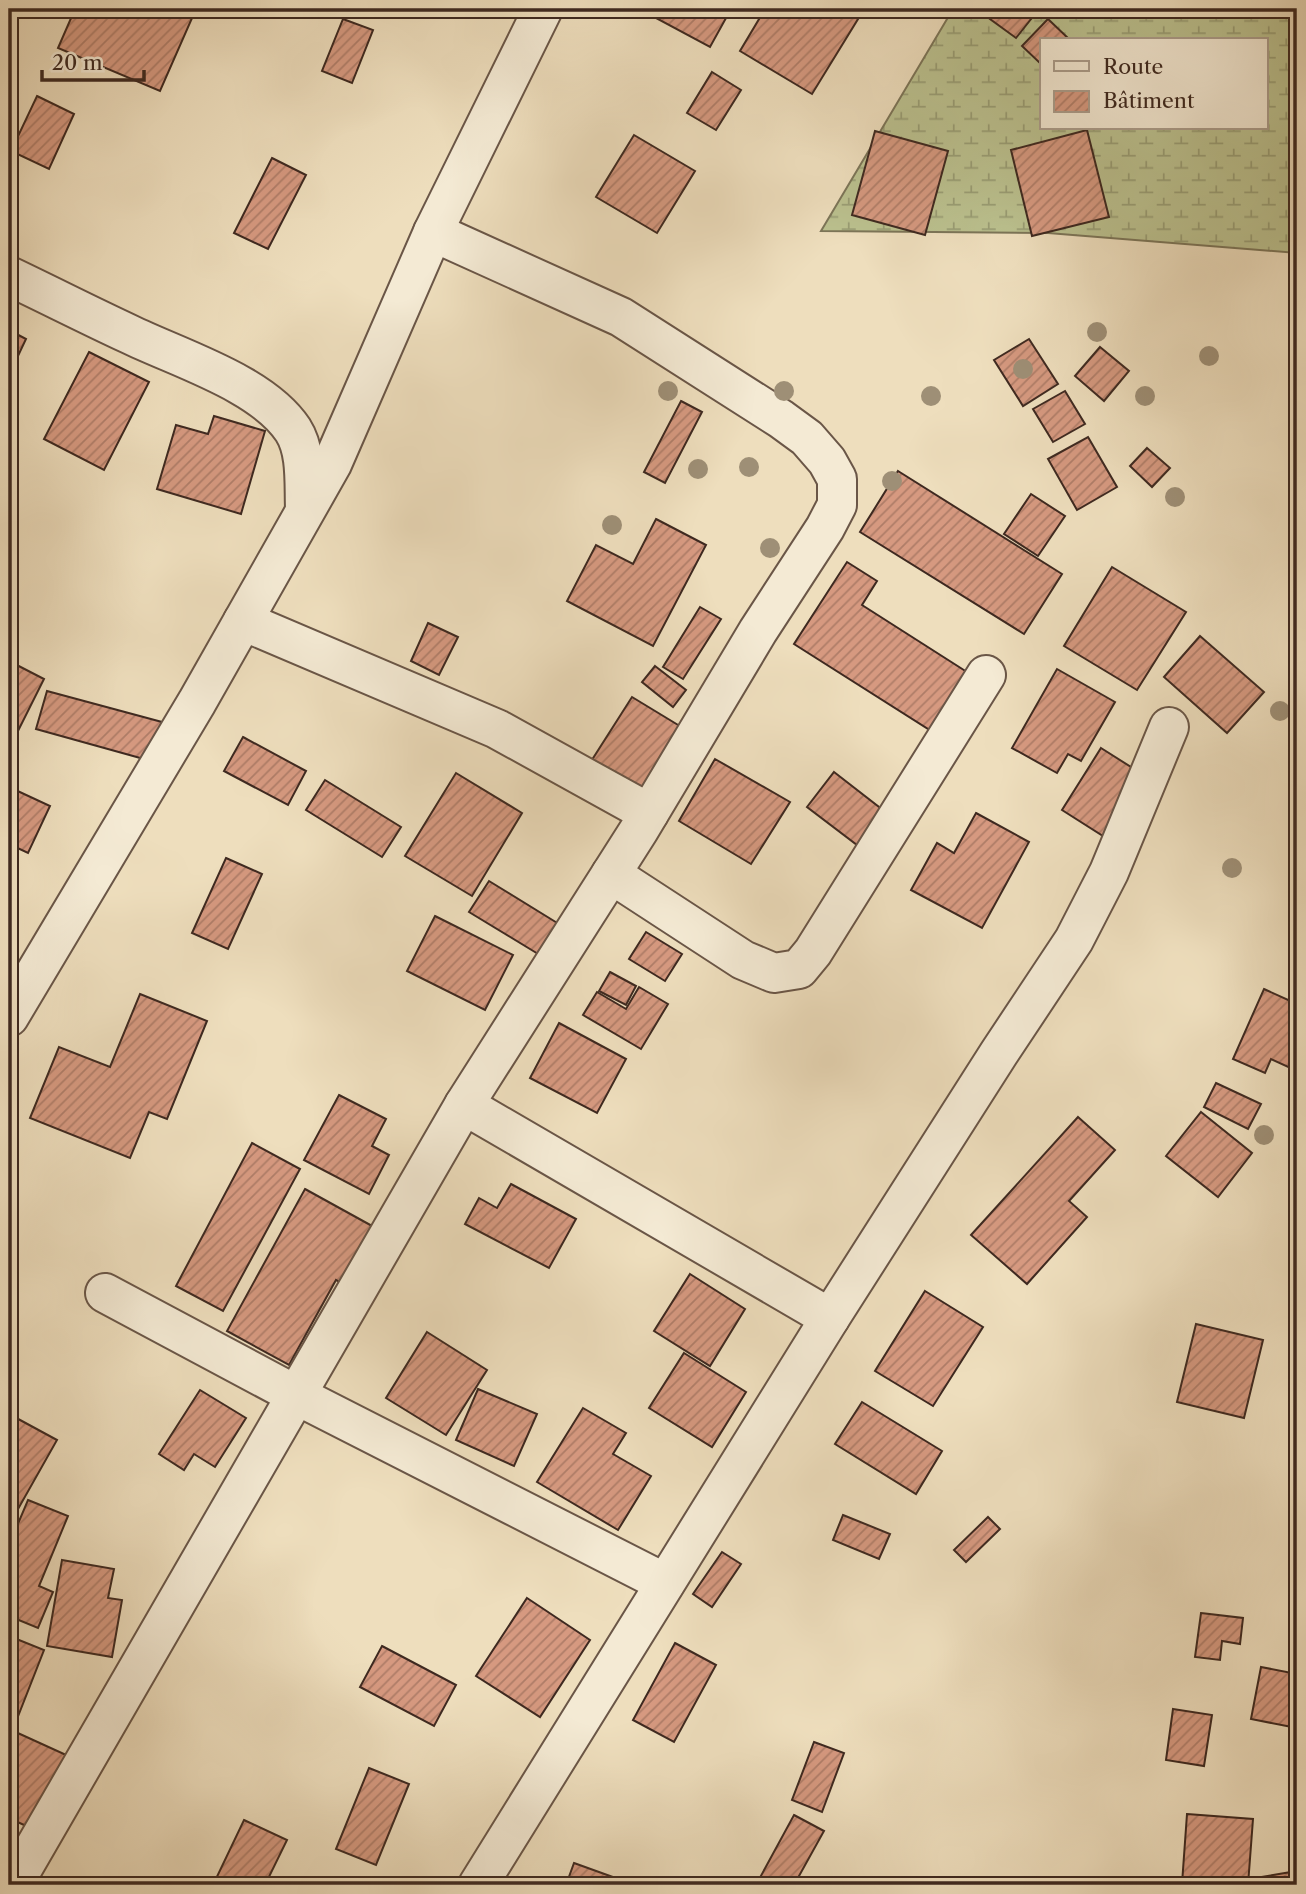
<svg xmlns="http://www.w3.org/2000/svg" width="1306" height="1894" viewBox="0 0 1306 1894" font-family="'Libre Caslon Text',serif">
<defs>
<pattern id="wetland-marsh" width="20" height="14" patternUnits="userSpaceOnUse" patternTransform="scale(1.75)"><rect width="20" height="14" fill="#bbc18f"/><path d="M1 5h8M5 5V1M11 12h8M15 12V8" fill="none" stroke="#999d74"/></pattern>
<pattern id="building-hatch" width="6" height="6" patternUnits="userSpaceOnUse" patternTransform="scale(1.75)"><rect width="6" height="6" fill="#d69980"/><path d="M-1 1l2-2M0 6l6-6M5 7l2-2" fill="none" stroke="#af7d68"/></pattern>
</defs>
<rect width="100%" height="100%" fill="#eedebd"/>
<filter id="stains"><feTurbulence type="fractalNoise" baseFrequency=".00286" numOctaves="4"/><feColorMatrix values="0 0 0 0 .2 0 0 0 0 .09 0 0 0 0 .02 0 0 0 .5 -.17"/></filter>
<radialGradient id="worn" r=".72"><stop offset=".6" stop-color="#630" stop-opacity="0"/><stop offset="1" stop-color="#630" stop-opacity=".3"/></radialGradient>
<path fill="url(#wetland-marsh)" stroke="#7c7558" stroke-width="2" fill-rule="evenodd" d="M953,9H1297V253L1048,233L821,231ZM1042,40H1266V128H1042Z"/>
<g fill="url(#building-hatch)" stroke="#3e2920" stroke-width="2">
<path d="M75,9H196L160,91L58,48Z"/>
<path d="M642,9H731L710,47L641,10Z"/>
<path d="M765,9H840L858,19L812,94L740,51Z"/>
<path d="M998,9H1039L1016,38L990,19Z"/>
<path d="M343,19L373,30L352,83L322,71Z"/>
<path d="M1048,19L1070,40H1042V65L1022,46Z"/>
<path d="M712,72L741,90L716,130L687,113Z"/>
<path d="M37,96L74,114L49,169L11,151Z"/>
<path d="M1087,130L1109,217L1032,236L1011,150Z"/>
<path d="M875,131L948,151L925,235L852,215Z"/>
<path d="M634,135L695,171L657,233L596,197Z"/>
<path d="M272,158L306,175L268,249L234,233Z"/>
<path d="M9,330L26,339L9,375Z"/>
<path d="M1029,339L1058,384L1023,406L994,360Z"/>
<path d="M1100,347L1129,371L1104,401L1075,376Z"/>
<path d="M89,352L149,382L104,470L44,439Z"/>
<path d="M1065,391L1085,424L1053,442L1033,409Z"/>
<path d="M681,401L702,412L665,483L644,472Z"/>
<path d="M214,416L265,431L241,514L157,489L176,425L208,434Z"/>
<path d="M1088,437L1117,487L1077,510L1048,459Z"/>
<path d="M1147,448L1170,468L1152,487L1130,466Z"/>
<path d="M898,471L1062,574L1024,634L860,532Z"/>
<path d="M1031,494L1065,516L1038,556L1004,534Z"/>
<path d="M656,519L706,545L653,646L567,601L596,545L633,564Z"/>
<path d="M847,562L877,581L862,605L992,688L955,746L794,644Z"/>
<path d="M1112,567L1186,612L1137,690L1064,646Z"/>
<path d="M700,607L721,619L683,679L663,667Z"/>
<path d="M428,623L458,637L439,675L411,661Z"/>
<path d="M1200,636L1264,692L1227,733L1164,677Z"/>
<path d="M9,661L44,679L18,731L9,727Z"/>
<path d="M655,666L686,690L673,707L642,682Z"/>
<path d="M1057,669L1115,702L1081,761L1068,754L1057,773L1012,748Z"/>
<path d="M47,691L162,722L151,761L36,729Z"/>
<path d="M632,697L683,728L638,793L590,763Z"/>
<path d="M243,737L306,771L288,805L224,771Z"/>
<path d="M1101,748L1161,786L1122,848L1062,810Z"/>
<path d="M715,759L790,802L751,864L679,821Z"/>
<path d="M834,772L888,814L861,848L807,807Z"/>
<path d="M456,773L522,813L472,896L405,856Z"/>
<path d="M325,780L401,827L382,857L306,810Z"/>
<path d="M9,787L50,806L28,853L9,844Z"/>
<path d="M976,813L1029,842L982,928L911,890L937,843L954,853Z"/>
<path d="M226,858L262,874L228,949L192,933Z"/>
<path d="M489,881L567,929L548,960L469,912Z"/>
<path d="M435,916L513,955L485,1010L407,971Z"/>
<path d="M646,932L682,954L665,981L629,959Z"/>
<path d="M610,972L636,986L626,1005L599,991Z"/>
<path d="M639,987L668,1004L641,1049L583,1015L597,992L626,1009Z"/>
<path d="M1264,989L1297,1004V1071L1271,1059L1265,1073L1233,1059Z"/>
<path d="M140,994L207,1021L167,1119L149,1112L130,1158L30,1118L59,1047L110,1067Z"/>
<path d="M559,1023L626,1059L597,1113L530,1078Z"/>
<path d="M1216,1083L1261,1104L1248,1129L1204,1107Z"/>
<path d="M339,1095L386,1119L372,1146L389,1155L369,1194L304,1160Z"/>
<path d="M1201,1112L1252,1153L1218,1197L1166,1156Z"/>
<path d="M1078,1117L1115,1150L1069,1201L1087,1217L1027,1284L971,1235Z"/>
<path d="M252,1143L300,1169L223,1311L176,1286Z"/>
<path d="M511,1184L576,1219L549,1268L465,1224L479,1198L497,1208Z"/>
<path d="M305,1189L383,1232L351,1289L336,1280L289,1365L227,1331Z"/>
<path d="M690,1274L745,1309L710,1366L654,1331Z"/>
<path d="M925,1291L983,1327L933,1406L875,1371Z"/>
<path d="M1196,1324L1263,1340L1244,1418L1177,1402Z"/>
<path d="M427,1332L487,1370L446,1435L386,1398Z"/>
<path d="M684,1353L746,1392L712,1447L649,1408Z"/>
<path d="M478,1389L537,1414L514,1466L456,1440Z"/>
<path d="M200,1390L246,1418L215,1467L194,1454L184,1470L159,1454Z"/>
<path d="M862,1402L942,1451L916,1494L835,1444Z"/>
<path d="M583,1408L626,1433L613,1454L651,1476L618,1530L537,1482Z"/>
<path d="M9,1414L57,1440L9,1525Z"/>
<path d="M28,1500L68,1516L39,1586L53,1592L38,1628L9,1616V1545Z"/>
<path d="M843,1515L890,1534L879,1559L833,1540Z"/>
<path d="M988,1517L1000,1529L966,1562L954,1550Z"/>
<path d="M722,1552L741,1564L712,1607L693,1594Z"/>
<path d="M62,1560L114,1569L108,1598L122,1600L112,1657L47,1646Z"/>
<path d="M527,1598L590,1640L540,1717L476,1676Z"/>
<path d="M1201,1613L1243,1618L1240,1644L1222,1641L1220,1660L1195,1657Z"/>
<path d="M9,1636L44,1650L15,1724L9,1722Z"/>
<path d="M675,1643L716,1665L674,1742L633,1720Z"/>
<path d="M382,1646L456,1685L434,1726L360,1687Z"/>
<path d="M1261,1667L1297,1674V1728L1251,1719Z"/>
<path d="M1173,1709L1212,1715L1204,1766L1166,1760Z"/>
<path d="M9,1729L75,1759L41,1833L9,1818Z"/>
<path d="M814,1742L844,1753L822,1812L792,1800Z"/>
<path d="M369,1768L409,1784L376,1865L336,1849Z"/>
<path d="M1187,1814L1253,1819L1248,1885L1182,1884Z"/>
<path d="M794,1815L824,1831L794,1885H756Z"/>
<path d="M244,1820L287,1840L265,1885H213Z"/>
<path d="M574,1863L635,1885H566Z"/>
<path d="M1297,1871V1885H1262L1261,1877Z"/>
</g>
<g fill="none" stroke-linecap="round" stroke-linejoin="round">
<g stroke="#6a5647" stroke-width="42">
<g id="street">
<path d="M9,276C49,295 88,315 129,334C178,358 262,383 293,430C307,452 304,483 305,508"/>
<path d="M243,621L497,729L649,813"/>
<path d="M611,874L743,960L774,973L799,969L813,952L986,675"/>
<path d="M9,1017L197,702L332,464L433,232L543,9"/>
<path d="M464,1105L830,1318"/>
<path d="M105,1293L296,1395L665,1583"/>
<path d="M13,1885L464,1105L639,830L758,631L825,528L837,505V479L827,461L807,438L781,419L621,317L433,232"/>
<path d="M478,1885L830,1318L999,1053L1074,940L1109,872L1169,727"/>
</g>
</g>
<use href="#street" stroke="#f4ead4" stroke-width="38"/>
</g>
<g fill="#9e8f76">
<circle cx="1097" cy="332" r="10"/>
<circle cx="1209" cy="356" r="10"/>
<circle cx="1023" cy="369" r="10"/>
<circle cx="668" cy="391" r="10"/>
<circle cx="784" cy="391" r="10"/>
<circle cx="931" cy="396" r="10"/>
<circle cx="1145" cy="396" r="10"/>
<circle cx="749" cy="467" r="10"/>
<circle cx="698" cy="469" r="10"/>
<circle cx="892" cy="481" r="10"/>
<circle cx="1175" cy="497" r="10"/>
<circle cx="612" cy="525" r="10"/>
<circle cx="770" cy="548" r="10"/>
<circle cx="1280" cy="711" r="10"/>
<circle cx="1232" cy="868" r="10"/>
<circle cx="1264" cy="1135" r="10"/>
</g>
<rect width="1306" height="1894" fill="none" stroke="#eedebd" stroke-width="35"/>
<rect x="10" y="10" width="1285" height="1873" fill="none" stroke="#3e2920" stroke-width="3.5"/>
<rect x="18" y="18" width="1271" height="1859" fill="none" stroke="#3e2920" stroke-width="2"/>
<rect x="1040" y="38" width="228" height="91" fill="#f4ead4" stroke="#ab9d8c" stroke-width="2"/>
<rect x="1054" y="61" width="35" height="10" fill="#f4ead4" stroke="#ab9d8c" stroke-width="2"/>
<text x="1103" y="74" font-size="21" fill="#3e2920">Route</text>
<rect x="1054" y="91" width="35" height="21" fill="url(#building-hatch)" stroke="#ab9d8c" stroke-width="2"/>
<text x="1103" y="108" font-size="21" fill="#3e2920">Bâtiment</text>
<path d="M42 70v10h102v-10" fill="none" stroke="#3e2920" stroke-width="3.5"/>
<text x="52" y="70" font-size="21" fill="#3e2920" stroke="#f4ead4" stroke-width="5" paint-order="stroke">20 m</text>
<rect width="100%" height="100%" filter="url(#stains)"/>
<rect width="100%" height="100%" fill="url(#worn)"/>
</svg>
